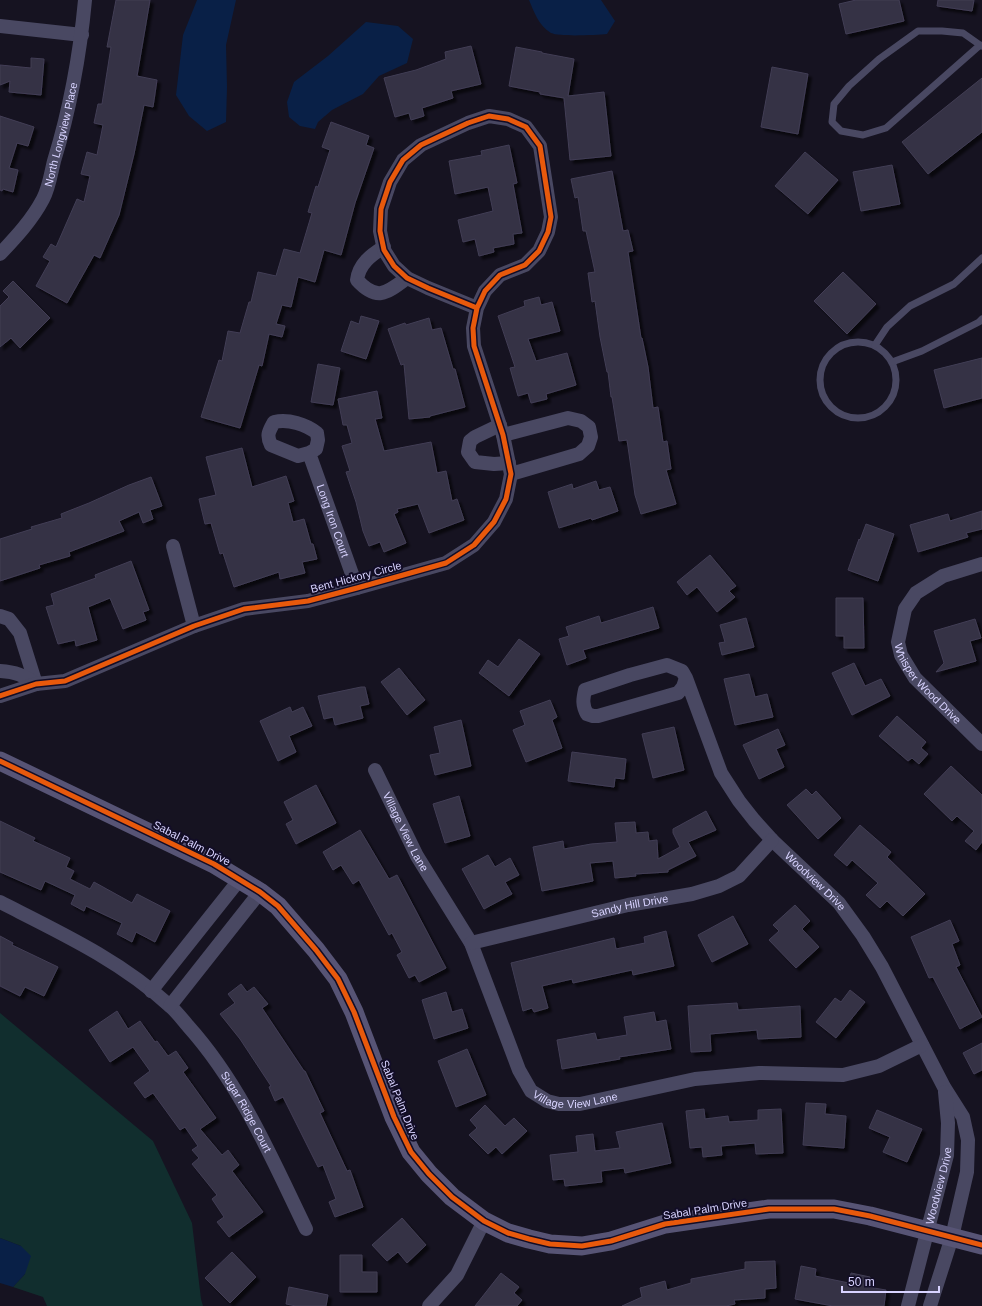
<svg xmlns="http://www.w3.org/2000/svg" width="982" height="1306" viewBox="0 0 982 1306" font-family="Helvetica,sans-serif">
<defs>
<filter id="shadow"><feDropShadow dx="3.5" dy="3.5" stdDeviation="1" flood-color="#0009"/></filter>
</defs>
<rect width="100%" height="100%" fill="#161321"/>
<path fill="#112e2e" d="M0,1013L153,1141L192,1223L201,1299L203,1306H47L43,1297L13,1287L25,1274L21,1246L0,1238Z"/>
<g fill="#092047">
<path d="M197,0H236L226,45L227,87L226,122L207,131L189,116L176,95L183,35Z"/>
<path d="M529,0H601L615,21L607,34C596,35 560,37 551,33C539,26 534,12 529,0Z"/>
<path d="M366,22L398,26L413,39L407,63L379,76L363,94L332,110L318,122L315,129L300,126L289,117L287,102L294,82L328,56Z"/>
<path d="M0,1238L21,1246L31,1256L25,1274L13,1287L0,1283Z"/>
</g>
<g fill="#343144" stroke="#423e55" filter="url(#shadow)">
<path d="M116,0H150L137,76L157,80L153,107L144,105L134,154L119,215L100,258L94,255L67,303L36,286L50,261L43,257L51,244L56,247L77,199L84,202L90,176L81,174L87,152L97,155L103,125L94,123L98,104H102L111,47H107Z"/>
<path d="M856,0H899L904,21L846,34L839,4Z"/>
<path d="M938,0H974L972,11L937,6Z"/>
<path d="M471,46L481,84L451,91L453,98L422,108L424,116L411,120L409,113L395,117L384,78L416,70L446,59L445,52Z"/>
<path d="M516,47L542,52V53L574,59L568,96L604,92L611,156L570,160L564,98L540,94V92L509,86Z"/>
<path d="M31,58L44,59L41,95L9,92L10,81L0,85V65L31,68Z"/>
<path d="M772,67L808,74L798,134L761,127Z"/>
<path d="M982,78V132L928,174L902,142Z"/>
<path d="M0,116L34,127L28,146L17,143L9,168L18,170L13,192L3,189L2,191L0,190Z"/>
<path d="M331,122L369,136L366,145L374,148L355,203L341,255L324,250L315,282L298,277L291,307L282,305L276,324L285,326L282,337L269,334L262,366L259,365L240,428L201,417L219,360L222,361L228,331L240,333L249,302H251L258,272L276,276L284,249L300,253L312,213L308,212L316,186L318,187L330,150L322,147Z"/>
<path d="M509,145L517,183L513,184L522,233L513,234L514,244L493,248L494,252L479,256L475,239L463,242L458,220L493,211L488,187L455,194L449,161L482,155L481,151Z"/>
<path d="M805,152L838,180L808,214L775,186Z"/>
<path d="M892,165L900,204L861,211L853,172Z"/>
<path d="M612,171L623,231L628,230L633,251L628,252L641,338H642L648,367L653,408L658,407L663,442L667,441L671,469L666,470L676,504L641,514L635,495L627,440L619,441L612,397H611L608,372H607L600,337L595,301L592,302L588,273L595,272L586,231H583L578,197L575,198L571,179Z"/>
<path d="M843,272L876,304L847,334L814,301Z"/>
<path d="M13,281L50,318L20,348L11,338L0,347V306L9,297L3,291Z"/>
<path d="M539,297L541,305L552,302L560,331L528,339L536,361L567,353L576,385L546,394L547,399L531,403L528,393L518,396L510,368L515,367L498,316L525,306L524,301Z"/>
<path d="M361,316L379,321L366,359L341,351L351,321L359,324Z"/>
<path d="M429,318L432,330L441,328L453,369H455L465,407L430,416V417L409,419L404,364L401,365L388,329L405,323L406,325Z"/>
<path d="M982,358V398L944,408L934,370Z"/>
<path d="M318,364L340,368L333,405L311,402Z"/>
<path d="M377,391L382,418L375,419L384,451L431,442L437,473L446,471L452,501L457,499L464,520L429,533L418,504L397,509L398,512L394,514L406,543L384,552L380,542L369,546L363,531L356,502L346,472L350,471L342,446L352,443L347,425H343L338,399Z"/>
<path d="M242,448L252,487L286,476L294,501L288,503L293,522L304,519L311,544H313L317,559L302,562L305,573L280,579L279,572L234,587L223,553L220,554L211,523L205,524L199,499L216,495L206,457Z"/>
<path d="M151,477L162,506L150,510L153,519L143,523L139,512L119,521L124,531L69,552L70,556L39,565L40,568L0,581V539L32,529L31,527L62,518L61,514L89,503L129,485Z"/>
<path d="M596,481L599,490L610,487L618,511L592,520L591,518L559,528L548,492L572,484L573,489Z"/>
<path d="M982,511V529L966,533L968,537L918,552L910,525L948,514L950,521Z"/>
<path d="M866,524L894,534L878,581L848,570L859,539L860,540Z"/>
<path d="M710,555L736,586L729,591L735,597L717,612L697,587L687,595L677,582Z"/>
<path d="M131,561L149,610L143,612L146,620L123,629L110,598L88,607L97,640L76,646L75,640L58,644L46,607L54,605L51,594L96,578L95,575Z"/>
<path d="M836,598H863L864,648H844V636H836Z"/>
<path d="M653,607L659,628L583,650L586,658L567,665L559,639L569,636L566,627L599,616L601,623Z"/>
<path d="M746,618L754,647L722,655L719,643L725,642L720,625Z"/>
<path d="M975,619L981,638L970,641L976,661L936,672L944,663L934,631Z"/>
<path d="M519,639L540,654L509,696L479,673L488,660L498,667Z"/>
<path d="M854,663L865,686L881,679L890,696L852,715L832,673Z"/>
<path d="M399,668L425,700L407,715L381,682Z"/>
<path d="M749,674L755,697L767,694L773,717L735,725L724,679Z"/>
<path d="M361,687H365L369,704L360,706L363,718L335,725L333,717L324,719L318,696Z"/>
<path d="M550,700L557,717L552,720L562,748L526,762L513,730L525,725L520,711Z"/>
<path d="M290,707L292,712L303,707L312,726L289,736L296,752L278,761L260,721Z"/>
<path d="M897,716L926,742L921,748L928,754L919,764L912,758L908,761L879,736Z"/>
<path d="M461,720L471,766L435,775L430,755L440,753L434,727Z"/>
<path d="M674,727L684,770L653,778L642,734Z"/>
<path d="M778,729L785,745L776,749L784,767L759,779L743,745Z"/>
<path d="M572,752L626,759L624,779L615,778L614,787L568,781Z"/>
<path d="M951,766L982,795V842L976,850L965,841L974,831L957,816L952,821L924,794Z"/>
<path d="M316,785L336,823L296,844L286,824L293,820L284,802Z"/>
<path d="M806,789L812,795L816,791L841,818L818,839L787,805Z"/>
<path d="M459,796L470,836L445,843L433,804Z"/>
<path d="M706,811L716,830L688,842L696,856L668,870V872L635,874L636,876L615,878L613,861L590,863L593,881L542,891L533,847L563,841L564,849L591,844L617,842L615,823L635,822L636,833L648,832L649,841L657,840L658,859L680,847L673,833V829Z"/>
<path d="M0,821L35,838L33,841L70,858L66,867L74,871L70,879L90,889L94,882L132,903L137,894L170,911L155,942L136,932L132,942L117,934L122,923L86,906L84,911L71,904L75,895L45,881L41,890L0,872Z"/>
<path d="M860,825L891,852L887,857L925,894L903,916L887,901L880,908L866,895L878,883L852,860L847,866L834,855Z"/>
<path d="M360,830L389,879L397,875L446,968L419,982L415,975L409,978L397,955L402,952L392,933L389,935L359,880L353,884L341,865L333,870L323,852Z"/>
<path d="M488,855L495,867L510,858L519,875L505,882L512,894L484,909L462,869Z"/>
<path d="M795,905L810,921L802,929L819,947L796,968L769,940L779,931L773,925Z"/>
<path d="M733,916L748,944L712,962L698,935Z"/>
<path d="M950,920L959,941L952,944L960,965L956,967L982,1017L960,1029L933,977L929,978L911,937Z"/>
<path d="M666,931L674,966L633,975L632,970L573,983L572,979L542,986L548,1008L534,1012L532,1008L523,1011L511,963L614,938L616,949L645,943L644,937Z"/>
<path d="M0,936L13,943L12,945L58,967L44,996L25,987L20,996L0,986Z"/>
<path d="M241,984L247,992L254,987L268,1004L262,1008L304,1071H305L324,1111L320,1113L347,1171L350,1170L363,1207L335,1217L329,1202L336,1199L323,1165L318,1167L283,1097L275,1101L269,1087L271,1086L240,1039L220,1014L235,1003L228,994Z"/>
<path d="M850,990L865,1002L836,1038L816,1022L835,998L841,1002Z"/>
<path d="M446,992L452,1012L462,1009L468,1028L434,1039L422,1000Z"/>
<path d="M737,1003L738,1010L800,1006L801,1037L758,1039L757,1030L710,1034L711,1051L691,1052L688,1006Z"/>
<path d="M117,1011L128,1029L140,1021L155,1042L157,1041L168,1056L176,1051L188,1068L183,1072L216,1118L200,1129L222,1155L228,1150L239,1165L232,1171L263,1212L229,1237L217,1222L224,1217L212,1199L217,1195L192,1164L199,1158L192,1150L198,1146L185,1127L180,1130L153,1093L145,1098L134,1083L150,1071L133,1047L110,1062L89,1030Z"/>
<path d="M654,1012L656,1022L666,1020L671,1049L619,1057L620,1059L562,1069L557,1040L595,1033L597,1040L627,1035L624,1017Z"/>
<path d="M982,1043V1070L974,1074L963,1053Z"/>
<path d="M467,1049L486,1095L456,1107L438,1061Z"/>
<path d="M806,1103L826,1104L825,1114L846,1116L844,1148L803,1145Z"/>
<path d="M485,1105L505,1126L514,1118L527,1131L502,1154L496,1147L488,1154L469,1135L477,1128L470,1120Z"/>
<path d="M704,1109L705,1119L728,1116L729,1122L758,1120V1110L781,1109L783,1153L756,1154L755,1143L721,1146L722,1155L703,1157L702,1147L690,1148L686,1111Z"/>
<path d="M877,1110L922,1129L907,1162L883,1152L890,1137L869,1128Z"/>
<path d="M662,1123L671,1163L625,1173L624,1168L601,1171L602,1182L565,1186L564,1179L553,1180L550,1155L578,1152L576,1136L593,1134L595,1151L620,1148L616,1132Z"/>
<path d="M402,1218L426,1245L407,1263L398,1252L387,1261L372,1245Z"/>
<path d="M232,1252L256,1277L230,1303L205,1278Z"/>
<path d="M340,1255H362V1272H377V1292H340Z"/>
<path d="M775,1261L776,1288L765,1289V1298L734,1300L735,1304L726,1306H622L642,1297L640,1288L665,1281L667,1290L691,1283V1279L745,1269V1262Z"/>
<path d="M801,1266L816,1269L815,1276L849,1283L851,1273L870,1277L868,1287L886,1290L884,1306H833L795,1299Z"/>
<path d="M501,1273L519,1287L514,1293L522,1300L517,1306H475Z"/>
<path d="M289,1287L328,1295L326,1306H296L286,1304Z"/>
</g>
<g fill="none" stroke-linecap="round" stroke-linejoin="round">
<g stroke="#494862" stroke-width="7">
<path d="M980,45L886,128L863,135L841,131L832,122L834,104L849,86L879,59L918,31H942L963,33L980,45L982,46"/>
<circle cx="858" cy="380" r="38"/>
<path d="M875,345L887,327L910,306L954,284L982,258"/>
<path d="M892,362L922,351L979,322L982,319"/>
</g>
<g stroke="#494862" stroke-width="14">
<path d="M0,26L82,35"/>
<path d="M384,247C371,255 359,264 357,280C377,302 387,293 407,278"/>
<path id="s1" d="M0,254C16,237 32,220 43,199C49,188 51,173 54,161C70,109 80,54 85,0"/>
<path d="M500,425L475,437L470,441L468,452L475,462L494,464L509,463"/>
<path d="M503,435L568,418L581,421L589,427L591,437L588,446L579,454L511,474"/>
<path id="s2" d="M309,453L298,456L271,445C266,435 269,431 274,422C289,419 305,424 317,433L318,440L316,449L309,453L357,588"/>
<path d="M173,546L194,626"/>
<path id="s3" d="M982,564L943,576L916,593L905,609L898,642L901,655L915,678L982,744"/>
<path d="M0,616L9,619L20,633L36,684"/>
<path d="M0,671C16,672 23,675 36,684"/>
<path id="s4" d="M686,678L683,687L678,693L598,716H593L587,714C582,705 583,699 585,690L630,675L667,665L682,671L686,678L721,773L739,801L754,820L772,840L839,903L863,936L882,967L944,1087L963,1117L968,1140L967,1172L952,1237L930,1306"/>
<path d="M0,696L36,684L65,681L194,626L244,609L308,601L357,588L446,563L474,545L494,522L506,499L511,474L503,435L474,346L473,328L477,308L485,291L500,275L525,265L539,251L548,232L551,217L540,146L526,127L508,119L489,116L468,123L421,145L403,160L390,182L381,209L380,231L384,250L394,266L407,278L428,288L477,308"/>
<path id="s5" d="M375,770L417,856L471,943L519,1070L531,1091L547,1101L559,1104H580L695,1079L759,1073L843,1075L879,1066L922,1045"/>
<path id="s6" d="M0,902C59,932 120,960 170,1006C177,1012 182,1019 188,1026C241,1085 272,1159 306,1229"/>
<path id="s7" d="M471,943L628,905L692,894L719,886L739,876L772,840"/>
<path d="M151,991L240,879"/>
<path d="M170,1006L260,892"/>
<path d="M429,1306L457,1275L484,1221"/>
<path id="s8" d="M908,1306L947,1155L948,1123L945,1092"/>
</g>
<path stroke="#575475" stroke-width="19" d="M0,761L214,864L260,892L278,906L316,950L338,979L354,1012L394,1117L411,1152L429,1174L452,1197L484,1221L508,1233L529,1239L550,1244L582,1246L611,1241L665,1224L769,1209H834L870,1216L982,1245"/>
<g stroke="#120d27" stroke-width="8">
<g id="cycleway">
<path d="M0,696L36,684L65,681L194,626L244,609L308,601L357,588L446,563L474,545L494,522L506,499L511,474L503,435L474,346L473,328L477,308L485,291L500,275L525,265L539,251L548,232L551,217L540,146L526,127L508,119L489,116L468,123L421,145L403,160L390,182L381,209L380,231L384,250L394,266L407,278L428,288L477,308"/>
<path d="M0,761L214,864L260,892L278,906L316,950L338,979L354,1012L394,1117L411,1152L429,1174L452,1197L484,1221L508,1233L529,1239L550,1244L582,1246L611,1241L665,1224L769,1209H834L870,1216L982,1245"/>
</g>
</g>
<use href="#cycleway" stroke="#e8590c" stroke-width="5"/>
</g>
<g text-anchor="middle" stroke-width="4" stroke-linejoin="round" paint-order="stroke">
<g font-size="11" fill="#d8d3ff" stroke="#120d27">
<text dy="4" stroke="none"><textPath href="#s1" startOffset="137">North Longview Place</textPath></text>
<text dy="4" stroke="none"><textPath href="#s2" startOffset="207">Long Iron Court</textPath></text>
<text transform="translate(356 577) rotate(-15)" y="4">Bent Hickory Circle</text>
<text dy="4" stroke="none"><textPath href="#s3" startOffset="178">Whisper Wood Drive</textPath></text>
<text dy="4" stroke="none"><textPath href="#s5" startOffset="69">Village View Lane</textPath></text>
<text transform="translate(192 843) rotate(27)" y="4">Sabal Palm Drive</text>
<text dy="4" stroke="none"><textPath href="#s4" startOffset="492">Woodview Drive</textPath></text>
<text dy="4" stroke="none"><textPath href="#s7" startOffset="163">Sandy Hill Drive</textPath></text>
<text dy="4" stroke="none"><textPath href="#s5" startOffset="405">Village View Lane</textPath></text>
<text transform="translate(400 1100) rotate(68)" y="4">Sabal Palm Drive</text>
<text dy="4" stroke="none"><textPath href="#s6" startOffset="331">Sugar Ridge Court</textPath></text>
<text dy="4" stroke="none"><textPath href="#s8" startOffset="124">Woodview Drive</textPath></text>
<text transform="translate(705 1209) rotate(-9)" y="4">Sabal Palm Drive</text>
</g>
</g>
<path d="M842 1286v6h97v-6" fill="none" stroke="#d8d3ff" stroke-width="2"/>
<text x="848" y="1286" font-size="12" fill="#d8d3ff" stroke="#120d27" stroke-width="3" paint-order="stroke">50 m</text>
</svg>
